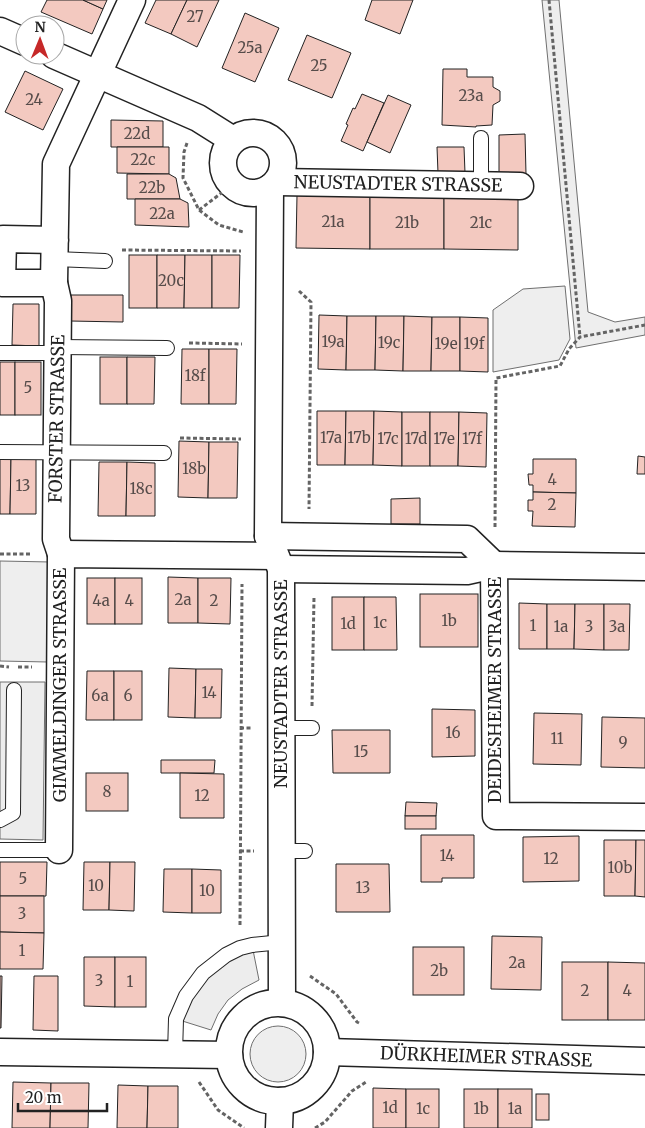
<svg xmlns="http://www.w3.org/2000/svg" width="645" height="1128" viewBox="0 0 645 1128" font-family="Merriweather,serif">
<rect width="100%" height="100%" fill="#fff"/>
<g fill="#eee" stroke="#6f6f6f">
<path d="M542,0H559L588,312L615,322L645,317V335L576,348Z"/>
<path d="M565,286L570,339L559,360L493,372V310L523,289Z"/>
<path d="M0,561L51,562L48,662L0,661Z"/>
<circle cx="278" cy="1054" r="28"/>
</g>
<g fill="#ededed" stroke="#6f6f6f">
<path d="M0,682H45L43,840L0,839Z"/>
<path d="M252,945L259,980L242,989L228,1000L218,1014L211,1030L176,1019L203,973Z"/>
</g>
<g fill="#f3c9c0" stroke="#222">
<path d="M47,0H83L103,9L92,34L41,12Z"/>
<path d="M83,0H107L103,9Z"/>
<path d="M156,0H187L171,34L145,23Z"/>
<path d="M187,0H219L197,47L171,34Z"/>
<path d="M372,0H413L400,34L365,20Z"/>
<path d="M245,13L279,28L255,82L222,68Z"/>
<path d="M307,35L351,53L332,98L288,80Z"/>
<path d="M443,69H467V77H493V87L500,91V101L493,105L492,125L476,126V127L442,125Z"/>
<path d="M25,71L63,89L43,130L5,112Z"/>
<path d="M362,94L384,103L363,151L341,141L348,125L346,124L353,108L355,109Z"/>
<path d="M388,95L411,105L390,153L367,142Z"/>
<path d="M111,120L163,121V147H111Z"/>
<path d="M525,134L526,174H499V135Z"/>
<path d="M117,147H169V174L117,173Z"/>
<path d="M437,147H464L465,173H438Z"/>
<path d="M127,174H169L176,178L180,199H127Z"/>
<path d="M297,195L370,196V249L296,248Z"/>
<rect x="370" y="196" width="74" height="53"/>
<path d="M444,196L518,197V250L444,249Z"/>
<path d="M135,199H180L188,203L189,227L135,225Z"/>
<rect x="129" y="255" width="28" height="53"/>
<path d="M157,255H185L184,308H157Z"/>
<path d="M185,255H212V308H184Z"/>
<path d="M212,255H240L239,308H212Z"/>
<path d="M71,295H123V322L70,321Z"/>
<path d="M13,304H39V346L12,345Z"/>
<path d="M319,315L347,316L346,370L318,369Z"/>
<path d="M347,316H376L375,370H346Z"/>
<path d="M376,316H404L403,371L375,370Z"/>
<path d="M404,316L432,317L431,371H403Z"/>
<path d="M432,317H460V371H431Z"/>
<path d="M460,317L488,318V372L460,371Z"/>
<path d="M182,349H209V404H181Z"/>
<path d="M209,349H237L236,404H209Z"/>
<rect x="100" y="357" width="27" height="47"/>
<path d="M127,357H155L154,404H127Z"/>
<rect x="0" y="362" width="15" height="53"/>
<rect x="15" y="362" width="26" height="53"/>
<path d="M317,411H346L345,465H317Z"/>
<path d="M346,411H374L373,465H345Z"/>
<path d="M374,411L402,412V466L373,465Z"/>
<rect x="402" y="412" width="28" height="54"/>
<path d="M430,412H459L458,466H430Z"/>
<path d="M459,412L487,413L486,467L458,466Z"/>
<path d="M179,441L209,442L208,498L178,497Z"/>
<path d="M209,442H238L237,498H208Z"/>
<path d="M638,456L645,457V474H637Z"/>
<path d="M0,458H11L10,514H0Z"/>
<path d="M11,458H36V514H10Z"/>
<path d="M533,459H576V493L533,492V485H529L528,474H533Z"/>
<path d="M99,462H127L126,516H98Z"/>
<path d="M127,462L155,463V516H126Z"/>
<path d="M533,492L576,493L575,527L532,526L533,511H528V500H533Z"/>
<path d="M420,498V524H391V499Z"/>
<path d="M168,577L198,578V623H168Z"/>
<rect x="87" y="578" width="28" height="46"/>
<rect x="115" y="578" width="27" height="46"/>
<path d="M198,578H231L230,624L198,623Z"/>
<rect x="420" y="594" width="58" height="53"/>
<rect x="332" y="597" width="32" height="53"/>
<path d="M364,597H396L397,650H364Z"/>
<path d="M519,603L547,604V649H519Z"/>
<path d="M547,604H575L574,649H547Z"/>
<path d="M575,604H604V650L574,649Z"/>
<path d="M604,604H630L629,650H604Z"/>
<path d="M169,668L196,669L195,718L168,717Z"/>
<path d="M196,669H222L221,718H195Z"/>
<path d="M87,671H114V720H86Z"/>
<rect x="114" y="671" width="28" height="49"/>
<path d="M432,709L475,710V756L432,757Z"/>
<path d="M534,713L582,714L581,765L533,764Z"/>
<path d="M602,717L645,718V768L601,767Z"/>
<path d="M332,730H390V773H333Z"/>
<path d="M161,760H215L214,773H161Z"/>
<rect x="86" y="773" width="42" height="38"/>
<path d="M180,773L224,774V818H180Z"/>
<path d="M406,802L437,803L436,816H405Z"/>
<rect x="405" y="816" width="31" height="13"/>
<path d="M421,835H474V878H442V882H421Z"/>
<path d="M579,836V881L523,882V837Z"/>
<path d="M604,840H636L635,896H604Z"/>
<path d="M636,840H645V897L635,896Z"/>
<path d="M0,862H47L46,896H0Z"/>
<path d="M84,862H110L109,910H83Z"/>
<path d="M110,862H135L134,911L109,910Z"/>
<path d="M336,864H389L390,912H336Z"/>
<path d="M164,869H192V913L163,912Z"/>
<path d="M192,869L221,870V913H192Z"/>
<path d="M0,896H44V933L0,932Z"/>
<path d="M0,932L44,933L43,969H0Z"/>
<path d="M492,936L542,937L541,990L491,989Z"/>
<rect x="413" y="947" width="51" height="48"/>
<path d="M84,957H115V1007L84,1006Z"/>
<rect x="115" y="957" width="31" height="50"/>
<rect x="562" y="962" width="46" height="58"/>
<path d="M608,962L645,963V1020H608Z"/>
<path d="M0,976H2L1,1028H0Z"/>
<path d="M34,976H58V1031L33,1030Z"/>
<path d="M13,1082L51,1083L50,1128H12Z"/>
<path d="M51,1083H89L88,1128H50Z"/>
<path d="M118,1085L148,1086L147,1128H117Z"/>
<path d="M148,1086H178V1128H147Z"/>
<path d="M373,1088L406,1089V1128H373Z"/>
<rect x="406" y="1089" width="33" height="39"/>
<rect x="464" y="1089" width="34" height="39"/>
<rect x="498" y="1089" width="34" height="39"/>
<rect x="536" y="1094" width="13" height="26"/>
</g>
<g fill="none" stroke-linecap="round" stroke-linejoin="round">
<g stroke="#222" stroke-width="16">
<g id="lane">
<path d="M481,138V185"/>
<path d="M55,259L105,261"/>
<path d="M57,347L167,348"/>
<path d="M0,353H57"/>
<path d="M0,452L164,453"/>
<path d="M281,728H312"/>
<path d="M0,820L13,813L14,690"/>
<path d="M0,850H59"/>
<path d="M281,851H305"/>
<path d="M175,1054L176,1019L186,996L203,973L226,955L240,948L252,945L282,942"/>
</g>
</g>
<g stroke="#222" stroke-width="29">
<g id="street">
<path d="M0,31L25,42"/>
<path d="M54,55L198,118L233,140"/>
<circle cx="253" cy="163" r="30"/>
<path d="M277,182L520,186"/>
<path d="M270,188L268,536L281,569L282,1003"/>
<path d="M55,240L3,239L2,283H54L56,164L132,0"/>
<path d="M54,283L58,301L56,539L61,554"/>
<path d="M268,536L467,539L494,565"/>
<path d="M494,565L496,816L645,817"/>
<path d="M281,569L467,571L494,565L645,567"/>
<path d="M59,850L61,554L275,556"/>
<circle cx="278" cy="1052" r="49"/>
<path d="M0,1052L229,1055"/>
<path d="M327,1052L645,1061"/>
<path d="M279,1128L280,1101"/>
</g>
</g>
<g stroke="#646464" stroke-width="3" stroke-dasharray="4 2.5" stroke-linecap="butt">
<path d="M549,0L580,337"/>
<path d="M187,143L184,152L183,178L199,210L219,225L243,232"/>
<path d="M199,210L232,185"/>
<path d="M122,250L241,251"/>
<path d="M299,291L311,302L309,509"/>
<path d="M189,343L242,344"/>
<path d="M180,438L241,439"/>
<path d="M495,527L496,378L560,366L569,349L580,337L645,325"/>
<path d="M0,554H32"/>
<path d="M0,666L9,667"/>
<path d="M18,667H32"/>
<path d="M312,706L314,597"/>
<path d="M240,728H253"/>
<path d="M240,851H254"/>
<path d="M240,925L242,584"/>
<path d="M310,976L336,994L357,1022L359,1023"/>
<path d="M199,1082L218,1110L244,1128"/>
<path d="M315,1128L325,1122L352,1091L366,1082"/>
</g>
<use href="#lane" stroke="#fff" stroke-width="14"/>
<use href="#street" stroke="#fff" stroke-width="26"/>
</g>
<g text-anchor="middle" stroke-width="4" stroke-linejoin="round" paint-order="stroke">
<g font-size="15" fill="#564c4a">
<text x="195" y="22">27</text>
<text x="250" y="53">25a</text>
<text x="319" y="71">25</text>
<text x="471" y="101">23a</text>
<text x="34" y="105">24</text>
<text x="137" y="139">22d</text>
<text x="143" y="165">22c</text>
<text x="152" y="193">22b</text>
<text x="162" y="219">22a</text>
<text x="333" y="227">21a</text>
<text x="407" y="228">21b</text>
<text x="481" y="228">21c</text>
<text x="171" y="286">20c</text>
<text x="333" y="347">19a</text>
<text x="389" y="348">19c</text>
<text x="446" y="349">19e</text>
<text x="474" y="349">19f</text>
<text x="195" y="381">18f</text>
<text x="28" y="393">5</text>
<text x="331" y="443">17a</text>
<text x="359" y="443">17b</text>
<text x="388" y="444">17c</text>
<text x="416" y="444">17d</text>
<text x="444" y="444">17e</text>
<text x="472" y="444">17f</text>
<text x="194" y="474">18b</text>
<text x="552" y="485">4</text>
<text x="23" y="491">13</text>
<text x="141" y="494">18c</text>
<text x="552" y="510">2</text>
<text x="183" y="605">2a</text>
<text x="101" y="606">4a</text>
<text x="129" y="606">4</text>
<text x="214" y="606">2</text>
<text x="449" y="626">1b</text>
<text x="380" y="628">1c</text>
<text x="348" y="629">1d</text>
<text x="533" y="631">1</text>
<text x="561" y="632">1a</text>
<text x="589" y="632">3</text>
<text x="617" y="632">3a</text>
<text x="209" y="698">14</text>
<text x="100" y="701">6a</text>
<text x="128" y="701">6</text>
<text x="453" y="738">16</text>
<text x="557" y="744">11</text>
<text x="623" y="748">9</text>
<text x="361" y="757">15</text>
<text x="107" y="797">8</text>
<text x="202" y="801">12</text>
<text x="447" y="861">14</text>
<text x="551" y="864">12</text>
<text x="620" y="873">10b</text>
<text x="23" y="884">5</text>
<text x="96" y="891">10</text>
<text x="363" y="893">13</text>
<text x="207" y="896">10</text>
<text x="22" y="919">3</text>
<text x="22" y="956">1</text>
<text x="517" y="968">2a</text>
<text x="439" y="976">2b</text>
<text x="99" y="986">3</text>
<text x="130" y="987">1</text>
<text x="585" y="996">2</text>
<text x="627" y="996">4</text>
<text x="390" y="1113">1d</text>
<text x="423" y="1114">1c</text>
<text x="481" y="1114">1b</text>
<text x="515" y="1114">1a</text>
</g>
<g font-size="18" fill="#222" stroke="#fff">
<text transform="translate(398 184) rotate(1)" y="6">NEUSTADTER STRASSE</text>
<text transform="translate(57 419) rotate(-89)" y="6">FORSTER STRASSE</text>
<text transform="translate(281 684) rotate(-90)" y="6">NEUSTADTER STRASSE</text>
<text transform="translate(60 685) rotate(-90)" y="6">GIMMELDINGER STRASSE</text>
<text transform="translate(495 690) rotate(-90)" y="6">DEIDESHEIMER STRASSE</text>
<text transform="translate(486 1057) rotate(2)" y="6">DÜRKHEIMER STRASSE</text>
</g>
</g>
<g transform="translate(40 40) rotate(1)"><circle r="24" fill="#ffffff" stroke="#a7a7a7"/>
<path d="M0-4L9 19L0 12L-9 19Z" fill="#c62828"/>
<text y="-8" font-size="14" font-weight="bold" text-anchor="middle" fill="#222222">N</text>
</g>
<path d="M18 1103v8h89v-8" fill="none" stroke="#222222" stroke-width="2.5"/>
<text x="25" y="1103" font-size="15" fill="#222222" stroke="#ffffff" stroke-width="4" paint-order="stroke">20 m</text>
</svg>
